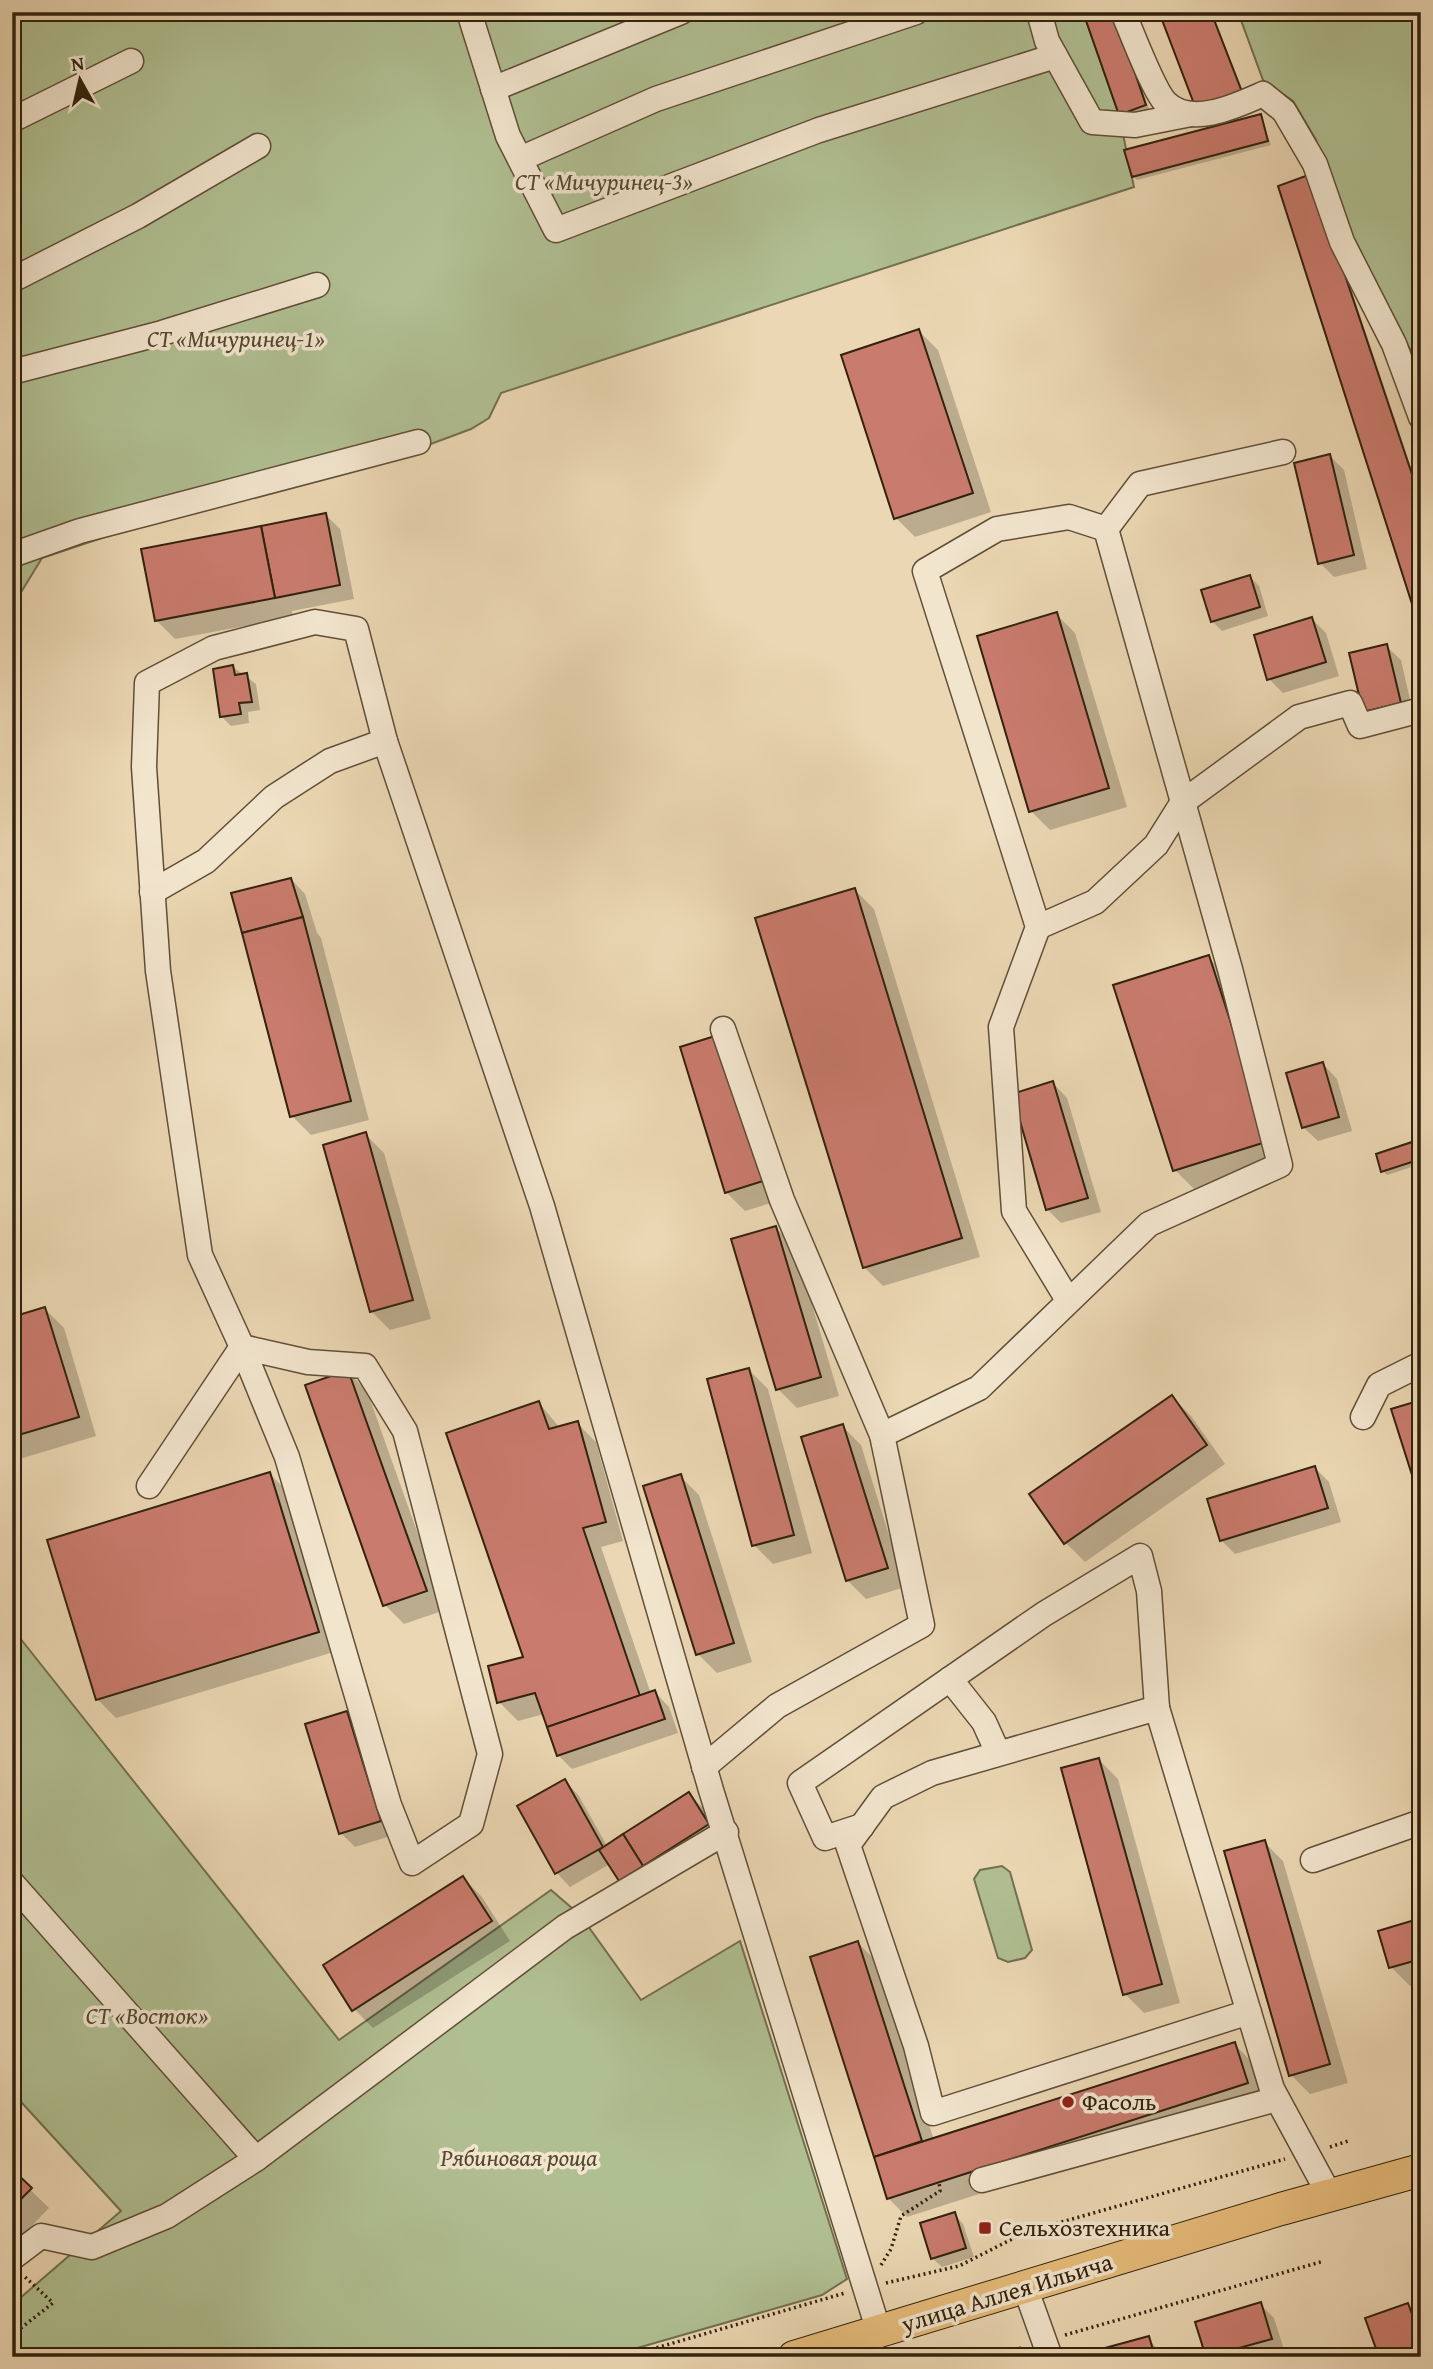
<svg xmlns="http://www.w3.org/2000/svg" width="1433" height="2369" viewBox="0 0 1433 2369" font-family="'Gentium Book Plus',serif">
<rect width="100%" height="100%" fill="#ebd7b3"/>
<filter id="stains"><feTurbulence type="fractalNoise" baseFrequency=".00286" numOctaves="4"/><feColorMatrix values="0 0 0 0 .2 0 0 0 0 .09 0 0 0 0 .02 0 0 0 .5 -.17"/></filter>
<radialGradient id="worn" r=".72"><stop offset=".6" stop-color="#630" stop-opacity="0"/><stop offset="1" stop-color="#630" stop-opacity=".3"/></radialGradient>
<g fill="#b0bf92" stroke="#717050" stroke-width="2">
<path d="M12,12H1083L1119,115L1134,187L501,393L489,418L471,429L428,445L224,497L42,558L12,607Z"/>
<path d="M1238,12H1421V371L1341,214L1316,140L1293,101L1263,80Z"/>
<path d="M12,1628L339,2040L551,1890L580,1915L641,2000L740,1941L847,2279L822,2295L606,2357H12V2305L121,2211L12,2092Z"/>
<path d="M1002,1866L1010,1872L1032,1950L1025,1958L1008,1962L998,1958L974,1879L980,1870Z"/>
</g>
<g fill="#0003">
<path d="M1115,12L1149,109L1124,118Z"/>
<path d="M1160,12H1212L1245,96Z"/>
<path d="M1260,116L1271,145L1137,180L1133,176Z"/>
<path d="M1315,181L1421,497V606L1417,607L1413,603Z"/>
<path d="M919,331L938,350L991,512L915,537L896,518Z"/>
<path d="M1330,456L1344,470L1367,569L1334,577L1320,563Z"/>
<path d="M326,515L340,529L354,599L292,611L293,617L175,639L156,620Z"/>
<path d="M1250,577L1259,586L1268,616L1222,631L1212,621Z"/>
<path d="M1056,614L1075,633L1127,807L1050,830L1031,811Z"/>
<path d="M1312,619L1326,633L1339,676L1283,693L1269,679Z"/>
<path d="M1386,646L1401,660L1414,717L1365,711Z"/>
<path d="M233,667L256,684L260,710L248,712L249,723L231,726L222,717Z"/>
<path d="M291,879L305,894L317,933L321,938L369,1120L311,1135L292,1116Z"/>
<path d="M855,890L874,909L980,1257L883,1286L864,1267Z"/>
<path d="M1208,957L1227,976L1286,1160L1194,1189L1175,1170Z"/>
<path d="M682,1048L781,1200L745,1211L726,1192Z"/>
<path d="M1323,1064L1337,1079L1352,1131L1318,1141L1303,1127Z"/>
<path d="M1053,1083L1067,1098L1101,1212L1061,1223L1047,1209Z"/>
<path d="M365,1134L384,1153L431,1319L390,1330L371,1311Z"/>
<path d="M1421,1141V1164L1387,1175L1383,1171Z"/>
<path d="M776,1228L795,1247L839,1396L797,1408L778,1389Z"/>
<path d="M45,1309L64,1328L96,1436L13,1461L12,1319Z"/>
<path d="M749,1370L768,1389L812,1553L773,1564L754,1545Z"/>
<path d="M348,1372L367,1391L445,1610L404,1624L385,1605Z"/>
<path d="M1172,1397L1191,1416L1225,1464L1085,1562L1066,1543L1032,1495Z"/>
<path d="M1421,1401V1481L1413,1474Z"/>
<path d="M539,1403L560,1428L577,1423L596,1442L623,1541L601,1547L651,1694L655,1692L669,1707L678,1733L572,1769L558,1755L544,1714L518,1721L499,1702L525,1658Z"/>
<path d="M842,1426L861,1445L905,1587L866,1599L847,1580Z"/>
<path d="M1315,1468L1329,1482L1341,1522L1235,1554L1221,1540Z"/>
<path d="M270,1474L289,1493L337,1651L116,1718L97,1699Z"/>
<path d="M680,1476L699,1495L752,1662L717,1673L698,1654Z"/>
<path d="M346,1713L361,1727L394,1835L355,1847L341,1833Z"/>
<path d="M1099,1760L1118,1779L1180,2003L1144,2013L1125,1994Z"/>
<path d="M565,1781L579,1796L607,1846L689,1794L703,1808L722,1839L620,1880L610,1864L570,1887L556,1872Z"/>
<path d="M1264,1842L1283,1861L1348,2083L1310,2094L1291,2075Z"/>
<path d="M463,1878L482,1897L510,1941L373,2028L354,2009Z"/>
<path d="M1421,1919V1983L1410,1986L1391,1967Z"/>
<path d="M858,1943L877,1962L934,2140L1234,2044L1253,2063L1266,2102L907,2217L888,2198L812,1958Z"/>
<path d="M12,2172L49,2208L22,2236L12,2227Z"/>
<path d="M954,2214L963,2224L974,2257L942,2267L932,2258Z"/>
<path d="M1260,2304L1274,2318L1285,2353L1273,2357H1208L1198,2323Z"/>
<path d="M1407,2305L1421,2318V2357Z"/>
<path d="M1148,2338L1164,2357H1110Z"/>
</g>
<g fill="#c97b6d" stroke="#32220e" stroke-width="2">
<path d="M1083,12H1114L1146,105L1119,115Z"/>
<path d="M1159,12H1211L1242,92L1196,109Z"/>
<path d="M1261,114L1268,141L1132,177L1124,150Z"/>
<path d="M1311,174L1421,501V600L1412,604L1278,186Z"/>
<path d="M919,329L973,493L894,519L841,355Z"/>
<path d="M1330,454L1354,555L1318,564L1294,463Z"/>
<path d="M326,513L340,585L275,598L261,526Z"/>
<path d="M261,526L275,598L155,621L141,549Z"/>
<path d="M1250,575L1260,607L1211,622L1201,590Z"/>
<path d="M1057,612L1109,788L1029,812L977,636Z"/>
<path d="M1312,617L1326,662L1267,680L1254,635Z"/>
<path d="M1387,644L1401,703L1363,712L1349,653Z"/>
<path d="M233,665L235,675L247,673L252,702L239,703L241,714L220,717L213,669Z"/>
<path d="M291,878L303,917L242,933L231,893Z"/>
<path d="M855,888L962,1238L863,1268L755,918Z"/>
<path d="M303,917L351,1101L290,1117L242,933Z"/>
<path d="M1209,955L1269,1141L1173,1171L1113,985Z"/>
<path d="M718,1035L763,1181L725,1193L680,1047Z"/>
<path d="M1323,1062L1339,1117L1302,1128L1286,1073Z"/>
<path d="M1053,1081L1088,1198L1046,1210L1012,1094Z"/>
<path d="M366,1132L413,1300L370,1312L323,1145Z"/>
<path d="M1421,1139V1159L1381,1172L1376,1154Z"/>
<path d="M776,1226L821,1377L776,1390L731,1239Z"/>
<path d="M45,1307L79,1417L12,1437V1317Z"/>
<path d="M749,1368L794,1535L752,1546L707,1379Z"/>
<path d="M348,1370L427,1591L383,1606L305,1385Z"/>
<path d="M1172,1395L1207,1445L1064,1544L1029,1494Z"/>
<path d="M1421,1400V1472L1412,1475L1391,1409Z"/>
<path d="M539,1401L549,1429L578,1421L606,1522L583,1528L640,1696L547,1727L535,1693L497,1703L488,1666L523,1657L446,1433Z"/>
<path d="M843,1424L888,1568L846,1581L801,1437Z"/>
<path d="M1315,1466L1328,1508L1220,1541L1207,1499Z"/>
<path d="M270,1472L319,1632L96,1700L47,1540Z"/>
<path d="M681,1474L734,1643L696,1655L643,1486Z"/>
<path d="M655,1690L665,1719L557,1756L547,1727Z"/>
<path d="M347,1711L381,1821L339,1834L305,1724Z"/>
<path d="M1099,1758L1162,1984L1123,1995L1061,1768Z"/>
<path d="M565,1779L603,1847L555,1874L517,1806Z"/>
<path d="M689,1792L709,1824L643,1866L623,1834Z"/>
<path d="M623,1834L643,1866L619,1881L599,1850Z"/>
<path d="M1265,1840L1330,2064L1289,2076L1224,1851Z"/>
<path d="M463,1876L492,1921L352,2011L323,1965Z"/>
<path d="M1421,1918V1959L1389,1968L1378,1931Z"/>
<path d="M858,1941L922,2141L874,2157L810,1957Z"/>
<path d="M1235,2042L1248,2083L887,2199L874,2157Z"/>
<path d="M12,2169L32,2188L12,2208Z"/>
<path d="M955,2212L966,2248L931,2259L920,2223Z"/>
<path d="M1261,2302L1272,2339L1206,2357L1195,2322Z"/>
<path d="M1408,2303L1421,2339V2357H1379L1365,2318Z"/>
<path d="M1149,2336L1155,2357H1108L1105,2348Z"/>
</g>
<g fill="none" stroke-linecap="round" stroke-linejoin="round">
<g stroke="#604f37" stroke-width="27">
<g id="minor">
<path d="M469,12L508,136L556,230L819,130L1055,56"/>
<path d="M1039,12L1047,41L1092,122L1135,125L1191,114"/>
<path d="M1123,12C1131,31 1153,89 1165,102C1190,128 1236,106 1263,94L1284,111L1315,164L1342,242L1394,344L1421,417"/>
<path d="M493,89L681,12"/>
<path d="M12,120L131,61"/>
<path d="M520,159L656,99L916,12"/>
<path d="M12,280L138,216L258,146"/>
<path d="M12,372L162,333L317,285"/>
<path d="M1106,529L1140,484L1283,452"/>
<path d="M12,555L80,531L418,442"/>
<path d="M152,892L206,861L274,797L330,761L385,741"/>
<path d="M1038,927L1095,902L1156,845L1183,802L1299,717L1350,703L1360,726L1421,710"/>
<path d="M242,1347L287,1457L389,1805L412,1863L471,1824L490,1754L405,1431L365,1366L308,1362L242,1347L200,1255L158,971L144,767L147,683L214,648L315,622L356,629L385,741L542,1206L711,1790L879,2332"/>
<path d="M1363,1417L1379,1385L1421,1364"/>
<path d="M882,1435L979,1388L1149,1224L1280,1165L1230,969L1106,529L1069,517L997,529L925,571L1038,927L1001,1027L1014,1211L1068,1300"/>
<path d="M149,1486L242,1347"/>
<path d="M950,1679L984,1722L998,1753"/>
<path d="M704,1767L777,1706L922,1625L882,1435L782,1200L723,1029"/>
<path d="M862,1826L825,1838L800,1783L1044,1614L1140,1556L1149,1591L1157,1708"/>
<path d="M1313,1860L1421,1822"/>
<path d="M12,1883L256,2159"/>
<path d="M1249,2012L933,2113L916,2046L848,1845L883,1797L932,1773L1157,1708L1272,2089L1330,2196"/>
<path d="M982,2180L1277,2099"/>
<path d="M12,2258L41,2236L92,2247L167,2216L256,2159L565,1927L726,1832"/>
<path d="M1025,2287L1050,2357"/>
</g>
</g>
<g stroke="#32220e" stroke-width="34">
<path id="major" d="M794,2357L1281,2209L1421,2170"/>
</g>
<g stroke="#32220e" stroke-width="3.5" stroke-dasharray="2 3.5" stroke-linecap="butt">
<path d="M1330,2147L1348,2141"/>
<path d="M881,2265L891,2249L901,2216L940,2191L939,2182"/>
<path d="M886,2283L959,2266L1026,2232L1285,2159"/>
<path d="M12,2335L53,2303L25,2277"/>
<path d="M1065,2335L1324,2261"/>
<path d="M625,2357L845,2293"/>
<path d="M993,2357L1024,2347"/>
</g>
<use href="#minor" stroke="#f2e5ce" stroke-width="24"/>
<use href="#major" stroke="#e6bc7a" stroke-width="32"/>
</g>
<g fill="#8f2418" stroke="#f2e5ce" stroke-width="2.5">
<circle cx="1068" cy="2102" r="7"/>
<rect x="978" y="2221" width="14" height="14" rx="3.5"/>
</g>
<g text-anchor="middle" stroke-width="7" stroke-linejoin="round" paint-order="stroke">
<g font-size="24" font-style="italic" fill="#52492f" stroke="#f2e5ce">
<text x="604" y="190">СТ «Мичуринец-3»</text>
<text x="236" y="347">СТ «Мичуринец-1»</text>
<text x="147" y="2024">СТ «Восток»</text>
<text x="519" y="2166">Рябиновая роща</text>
</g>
<g font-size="24" fill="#32220e" stroke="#f2e5ce" text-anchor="start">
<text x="1082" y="2110">Фасоль</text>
<text x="999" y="2236">Сельхозтехника</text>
</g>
<g font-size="24" fill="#32220e" stroke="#f2e5ce">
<text transform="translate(1007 2293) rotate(-17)" y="8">улица Аллея Ильича</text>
</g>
</g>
<rect width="1433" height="2369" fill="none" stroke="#ebd7b3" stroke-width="42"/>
<rect x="14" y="14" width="1405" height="2341" fill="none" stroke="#32220e" stroke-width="3.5"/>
<rect x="21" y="21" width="1391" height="2327" fill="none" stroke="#32220e" stroke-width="2"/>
<g transform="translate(80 80) rotate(352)" stroke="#f2e5ce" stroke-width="5" paint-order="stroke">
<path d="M0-5L12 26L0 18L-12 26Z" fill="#32220e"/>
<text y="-10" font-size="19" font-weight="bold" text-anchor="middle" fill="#32220e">N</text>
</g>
<rect width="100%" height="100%" filter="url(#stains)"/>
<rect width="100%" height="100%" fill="url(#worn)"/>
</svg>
